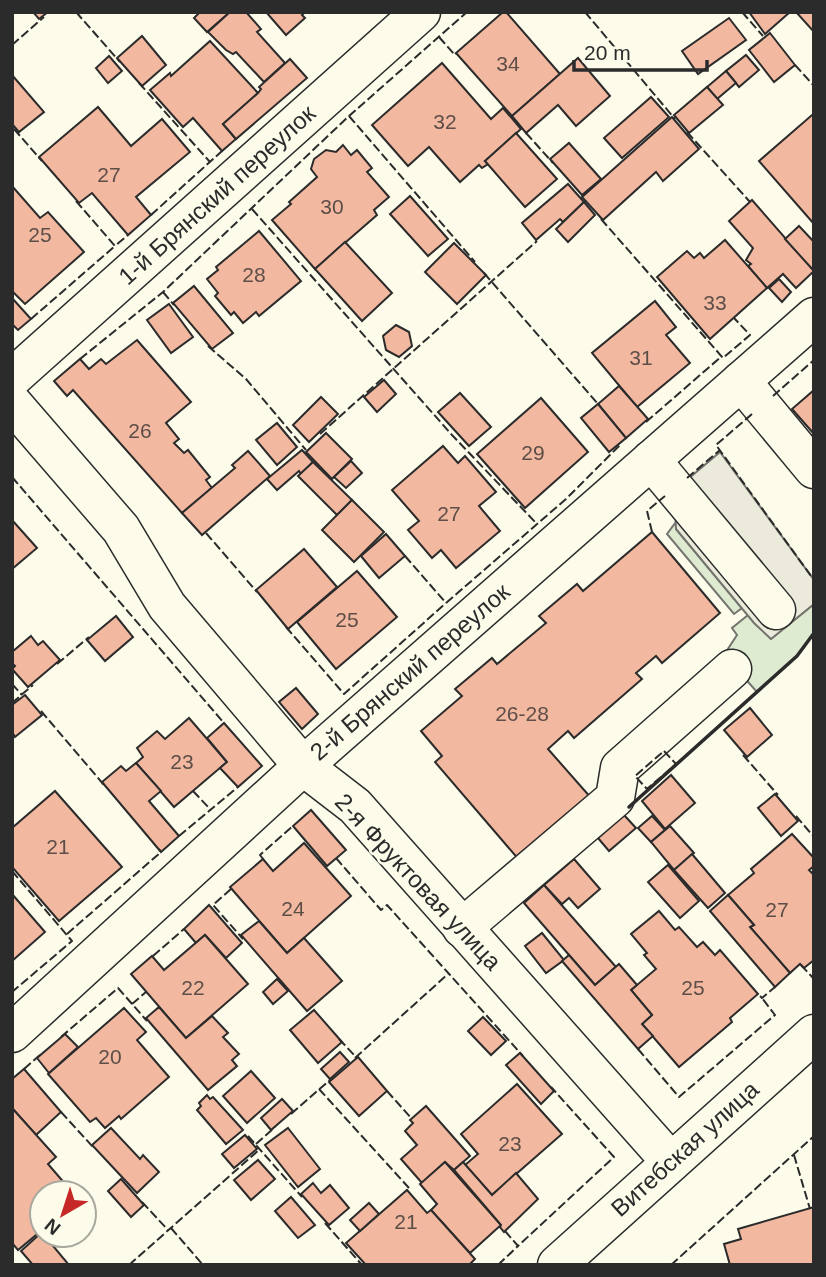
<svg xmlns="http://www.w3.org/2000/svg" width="826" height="1277" viewBox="0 0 826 1277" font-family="Helvetica,sans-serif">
<rect width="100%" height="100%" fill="#fdfbea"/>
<g fill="#deebd1" stroke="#74746e" stroke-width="2">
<path d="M676,522V529L742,608L734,614L667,534Z"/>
<path d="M814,604V633L797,656L757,692L724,655L737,635L732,628L748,615L771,639Z"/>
</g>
<path fill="#eceadb" stroke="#74746e" stroke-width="2" d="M720,452L814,580V604L771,639L754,623L676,529L675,507L668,496Z"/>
<g fill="#f2b8a0" stroke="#2b2b2b" stroke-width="2">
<path d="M33,12H48L39,19Z"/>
<path d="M200,12H230L207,32L194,18Z"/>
<path d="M230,12H246L261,29L257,32L285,63L264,82L236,52L233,54L226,50L208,32Z"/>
<path d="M266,12H305L302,15L305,18L286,35Z"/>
<path d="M503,12H506L560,74L512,116L456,53Z"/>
<path d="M749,12H790L765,34Z"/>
<path d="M796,12H814V32Z"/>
<path d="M729,18L746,40L698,74L682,51Z"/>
<path d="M770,33L795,65L774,82L749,50Z"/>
<path d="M142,36L166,65L142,86L117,58Z"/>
<path d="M210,41L258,93L223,124L236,139L222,151L193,118L183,127L150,90L170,73L171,76Z"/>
<path d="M746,55L759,70L739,87L726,71Z"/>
<path d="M109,56L122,71L108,83L96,68Z"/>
<path d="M578,58L610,96L576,126L558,105L526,133L512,116Z"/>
<path d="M290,59L307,78L236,139L223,124L258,93L261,89L259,87Z"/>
<path d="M442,63L491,119L503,108L521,129L485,161L488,164L482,168L479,165L460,182L429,147L408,166L372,125Z"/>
<path d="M726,71L736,83L717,99L707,87Z"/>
<path d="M12,75L44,112L19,132L12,124Z"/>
<path d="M707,87L723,105L689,133L674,115Z"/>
<path d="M651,97L669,117L622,158L604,138Z"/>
<path d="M98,107L131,146L162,119L190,152L136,197L151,215L128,235L92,193L79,203L39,157Z"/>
<path d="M812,115L814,117V224L759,161Z"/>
<path d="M672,117L699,149L663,181L656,172L603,220L582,197Z"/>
<path d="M516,133L557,179L525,207L485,161Z"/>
<path d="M569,143L601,179L582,195L550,159Z"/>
<path d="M343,145L351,155L357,150L372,168L367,172L389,197L374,210L377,215L315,269L272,220L291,204L289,202L317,177L311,169L314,159L326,150L336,152Z"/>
<path d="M568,184L584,202L563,222L560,219L536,240L522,223Z"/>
<path d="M12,186L40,218L48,212L84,252L25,304L12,291Z"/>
<path d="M410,196L448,239L428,256L390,214Z"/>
<path d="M752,200L814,271L796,288L783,274L767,288L748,266L751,264L746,260L753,248L729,221Z"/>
<path d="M584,202L595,215L568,242L556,229Z"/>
<path d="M799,226L814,242V271L785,239Z"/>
<path d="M259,231L301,281L259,316L256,312L243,323L234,312L231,315L215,296L218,293L207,279L218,270L216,267Z"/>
<path d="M725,240L767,288L710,339L657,277L687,251L694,258L700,253L704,258Z"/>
<path d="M345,242L392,293L362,321L315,269Z"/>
<path d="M454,243L486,275L457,304L425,272Z"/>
<path d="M779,279L791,292L782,302L769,288Z"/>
<path d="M194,286L233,333L212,349L173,303Z"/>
<path d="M12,298L31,319L18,330L12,324Z"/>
<path d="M655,301L676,327L666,335L690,363L637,407L592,353Z"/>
<path d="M169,304L193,337L171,353L147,320Z"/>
<path d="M396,325L409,332L412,346L399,357L386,350L383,336Z"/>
<path d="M137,340L191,402L166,423L179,439L174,443L184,453L188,450L210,477L206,480L212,488L182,513L73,390L67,396L54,381L80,359L89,369L101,359L106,364Z"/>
<path d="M384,380L396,394L377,412L364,397Z"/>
<path d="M619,386L648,419L626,438L598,404Z"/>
<path d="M814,390V434L792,409Z"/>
<path d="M460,393L491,427L469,446L438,412Z"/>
<path d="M321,397L338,414L309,442L293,425Z"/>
<path d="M541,398L588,452L525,508L477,454Z"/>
<path d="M598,404L626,438L609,452L581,418Z"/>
<path d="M277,423L297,447L277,465L256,440Z"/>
<path d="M326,433L352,459L332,479L306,452Z"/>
<path d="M443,446L458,463L465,456L496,492L479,506L500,531L456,568L441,550L432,558L408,530L419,521L392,490Z"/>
<path d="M302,450L313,462L301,474L299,471L277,490L267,479Z"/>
<path d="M248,451L270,476L202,535L182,513L235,468L232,465Z"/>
<path d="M351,461L362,473L346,488L334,477Z"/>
<path d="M313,462L352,500L337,515L298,476Z"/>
<path d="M352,500L384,532L354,562L322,530Z"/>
<path d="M12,520L37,548L12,569Z"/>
<path d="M652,532L720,613L662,663L656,656L636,673L642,679L574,738L568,731L548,749L592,799L520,861L435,762L442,756L421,731L462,696L455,689L492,658L497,664L546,623L539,616L577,584L583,591Z"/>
<path d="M386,534L405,556L379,578L361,556Z"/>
<path d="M304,549L337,587L288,629L256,590Z"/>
<path d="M357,571L397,617L336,669L297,622Z"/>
<path d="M116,616L133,637L105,661L87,640Z"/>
<path d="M31,636L38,645L43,641L60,660L28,687L12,669L15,666L12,663V652Z"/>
<path d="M296,688L318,714L302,729L279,702Z"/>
<path d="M25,695L42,715L15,737L14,735L12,736V705Z"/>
<path d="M750,708L772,735L747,757L724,730Z"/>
<path d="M189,718L227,762L174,807L136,763L143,757L137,748L157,731L165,739Z"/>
<path d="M224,723L262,766L238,787L220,768L227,762L207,738Z"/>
<path d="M136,763L161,791L149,801L179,836L161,852L102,782L121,766L126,771Z"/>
<path d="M671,775L695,803L665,829L642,801Z"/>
<path d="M55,791L122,867L59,921L12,867V828Z"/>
<path d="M775,794L798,821L781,836L758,808Z"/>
<path d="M311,810L346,850L327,866L293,826Z"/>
<path d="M624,815L636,828L609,851L598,838Z"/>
<path d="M652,816L665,830L651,842L638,828Z"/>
<path d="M670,826L694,853L674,870L651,842Z"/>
<path d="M792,834L814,858V866L809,870L814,875V960L804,968L800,964L790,973L750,927L754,925L728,895L754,873L751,869Z"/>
<path d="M304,843L351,896L287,953L230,887L263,859L273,871Z"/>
<path d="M692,854L725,893L708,908L674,870Z"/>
<path d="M574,859L600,889L578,908L569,898L562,904L544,885Z"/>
<path d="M668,865L699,901L680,918L648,882Z"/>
<path d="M544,885L616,967L595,985L524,903Z"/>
<path d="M12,894L45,932L12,961Z"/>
<path d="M728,895L754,925L750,927L790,973L775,987L710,911Z"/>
<path d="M209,905L242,943L226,958L205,935L196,943L184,929Z"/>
<path d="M659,911L675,930L679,927L697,947L703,942L715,955L720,950L758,994L730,1018L732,1022L679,1067L642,1024L652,1015L631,990L656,969L644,955L647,953L631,934Z"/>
<path d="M259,921L287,953L304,938L342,981L307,1011L241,935Z"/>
<path d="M542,933L564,960L546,973L525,946Z"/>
<path d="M205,935L248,984L186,1038L131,974L152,956L164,970Z"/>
<path d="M569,955L595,985L619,964L637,985L631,990L652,1015L642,1024L653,1036L638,1049L562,961Z"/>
<path d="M277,979L288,991L273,1004L263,992Z"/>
<path d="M159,1007L186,1038L212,1016L228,1033L223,1037L239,1054L232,1060L237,1066L208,1090L146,1018Z"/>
<path d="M124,1008L146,1032L137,1040L169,1077L121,1119L119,1116L105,1128L96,1118L90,1122L48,1074Z"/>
<path d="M314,1010L342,1042L318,1063L290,1030Z"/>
<path d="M483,1017L506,1041L491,1055L468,1031Z"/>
<path d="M65,1034L78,1047L49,1073L37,1058Z"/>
<path d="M340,1052L349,1062L330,1079L321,1069Z"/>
<path d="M520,1053L554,1091L541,1104L506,1065Z"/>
<path d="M358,1057L387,1091L359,1116L329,1082Z"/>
<path d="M24,1069L61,1112L36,1135L12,1108V1079Z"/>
<path d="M251,1071L275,1098L247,1123L223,1096Z"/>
<path d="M517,1084L562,1134L492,1195L465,1165L478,1154L461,1134Z"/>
<path d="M207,1095L210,1099L213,1097L243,1130L226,1144L197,1110L201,1106L199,1103Z"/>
<path d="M282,1099L293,1111L271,1130L261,1118Z"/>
<path d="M426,1106L470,1156L454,1170L445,1162L422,1183L401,1159L417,1145L405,1131L413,1123L410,1120Z"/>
<path d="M12,1108L56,1157L48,1164L73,1193H42V1230L18,1250L12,1243Z"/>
<path d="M111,1128L140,1159L143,1155L159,1172L137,1193L92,1145Z"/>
<path d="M288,1128L320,1169L298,1187L265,1145Z"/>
<path d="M245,1135L257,1149L234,1168L222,1154Z"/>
<path d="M258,1160L275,1179L251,1200L234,1180Z"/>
<path d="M445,1162L501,1225L470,1253L431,1210L437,1204L420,1184Z"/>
<path d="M463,1162L492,1195L516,1173L538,1199L504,1232L500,1227L501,1225L454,1170Z"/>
<path d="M121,1179L144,1205L131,1217L108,1191Z"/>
<path d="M313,1183L321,1193L330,1185L349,1208L329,1225L301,1194Z"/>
<path d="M407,1190L427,1213L431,1210L475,1259L469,1265H366L346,1243Z"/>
<path d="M291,1197L315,1225L298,1238L275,1211Z"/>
<path d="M369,1203L379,1214L360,1231L350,1220Z"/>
<path d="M814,1207V1265H730L724,1244L741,1239L738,1229Z"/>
<path d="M42,1232V1235H44L69,1265H33L21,1251Z"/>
</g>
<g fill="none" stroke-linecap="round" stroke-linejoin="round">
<g stroke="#2b2b2b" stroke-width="41">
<g id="minor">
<path d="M12,378L421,12"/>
<path d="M741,381L814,469"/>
<path d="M12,403L121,529L167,606L303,766L355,806L671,1162"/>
<path d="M651,460L776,610"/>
<path d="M462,928L615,798L620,768L732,669"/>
<path d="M12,1033L303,766L814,317"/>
<path d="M557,1265L814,1034"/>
</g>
</g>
<use href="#minor" stroke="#fdfbea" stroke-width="38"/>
<g stroke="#2b2b2b" stroke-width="2" stroke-dasharray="9 3.5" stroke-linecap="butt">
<path d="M76,12L120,62"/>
<path d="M585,12L675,119"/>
<path d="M742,12L763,36"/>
<path d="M439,37L455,55L456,53"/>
<path d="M12,45L44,17"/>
<path d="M795,65L814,86"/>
<path d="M139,83L210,162"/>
<path d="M349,116L475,262"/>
<path d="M14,129L42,161"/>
<path d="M687,132L750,202"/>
<path d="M526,133L553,163"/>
<path d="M76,201L115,246L128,235"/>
<path d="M252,209L452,435L537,524"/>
<path d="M151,215L222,151"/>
<path d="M601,219L723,358L750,335L734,318"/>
<path d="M484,273L598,404"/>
<path d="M163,292L174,305"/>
<path d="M31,319L115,246"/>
<path d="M208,346L246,379L306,450"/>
<path d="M80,359L163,292L349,116L467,12"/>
<path d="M773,396L814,360"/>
<path d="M752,414L716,445L814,580"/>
<path d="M646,422L722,356"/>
<path d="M320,434L537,241"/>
<path d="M12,477L224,723"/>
<path d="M687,478L720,450"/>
<path d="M652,532L647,511L665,496"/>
<path d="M206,533L257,592"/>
<path d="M405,556L446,603L566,499L620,445"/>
<path d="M286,627L344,694L446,603"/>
<path d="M57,664L89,637"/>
<path d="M12,684L22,695"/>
<path d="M12,703L33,685"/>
<path d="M41,711L104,785"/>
<path d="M664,751L676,764L647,789L635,776Z"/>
<path d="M743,755L778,795"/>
<path d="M193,791L211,810"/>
<path d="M796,816L814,837"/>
<path d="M179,836L238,787"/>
<path d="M336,858L381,910L387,905L523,1056"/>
<path d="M263,859L260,855L293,826"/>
<path d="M12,871L72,941L12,992"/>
<path d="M231,889L213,905L243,939"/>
<path d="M67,934L161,852L159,849"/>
<path d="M153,956L184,929"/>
<path d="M801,965L814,979"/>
<path d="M760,996L762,998L775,987"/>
<path d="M132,1004L146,992"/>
<path d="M61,1037L118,988L147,1021"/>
<path d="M339,1039L356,1057"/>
<path d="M638,1049L679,1097L775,1015L762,998"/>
<path d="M355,1058L448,974"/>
<path d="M24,1069L40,1055"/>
<path d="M319,1089L409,1188"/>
<path d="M387,1091L412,1119"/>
<path d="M61,1112L93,1147"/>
<path d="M291,1114L331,1079"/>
<path d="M248,1136L302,1197"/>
<path d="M256,1144L275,1127"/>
<path d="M794,1155L810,1209"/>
<path d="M142,1202L168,1230"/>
<path d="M325,1223L362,1265"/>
<path d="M171,1228L203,1265"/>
<path d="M505,1231L518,1246L614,1157L551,1087"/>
<path d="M129,1265L260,1149"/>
<path d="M498,1265L518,1246"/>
<path d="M671,1265L814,1136"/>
</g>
<path stroke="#2b2b2b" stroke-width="3.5" d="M629,807L797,656L814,633"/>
</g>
<g text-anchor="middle" stroke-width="5" stroke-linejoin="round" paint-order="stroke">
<g font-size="21" fill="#5d4e48">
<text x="508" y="71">34</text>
<text x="445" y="129">32</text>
<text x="109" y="182">27</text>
<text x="332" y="214">30</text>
<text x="40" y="242">25</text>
<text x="254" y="282">28</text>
<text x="715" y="310">33</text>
<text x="641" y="365">31</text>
<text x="140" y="438">26</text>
<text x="533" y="460">29</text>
<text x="449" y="521">27</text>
<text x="347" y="627">25</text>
<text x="522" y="721">26-28</text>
<text x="182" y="769">23</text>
<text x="58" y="854">21</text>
<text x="293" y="916">24</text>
<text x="777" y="917">27</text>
<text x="193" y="995">22</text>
<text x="693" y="995">25</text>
<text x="110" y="1064">20</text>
<text x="510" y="1151">23</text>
<text x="406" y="1229">21</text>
</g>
<g font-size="24" fill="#2b2b2b" stroke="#fdfbea">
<text transform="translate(217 195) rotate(-42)" y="8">1-й Брянский переулок</text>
<text transform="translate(410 672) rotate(-41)" y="8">2-й Брянский переулок</text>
<text transform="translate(418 882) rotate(47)" y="8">2-я Фруктовая улица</text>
<text transform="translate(685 1149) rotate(-42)" y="8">Витебская улица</text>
</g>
</g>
<rect width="826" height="1277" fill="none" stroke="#2b2b2b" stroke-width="28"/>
<g transform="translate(63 1214) rotate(219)"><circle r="33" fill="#fdfbea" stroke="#a9a89e" stroke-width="2"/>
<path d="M0-5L12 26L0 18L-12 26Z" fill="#c62828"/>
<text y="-10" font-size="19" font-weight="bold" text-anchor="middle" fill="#2b2b2b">N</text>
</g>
<path d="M574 60v10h133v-10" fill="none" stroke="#2b2b2b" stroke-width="3.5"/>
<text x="584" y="60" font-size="21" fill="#2b2b2b" stroke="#fdfbea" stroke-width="5" paint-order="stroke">20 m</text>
</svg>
